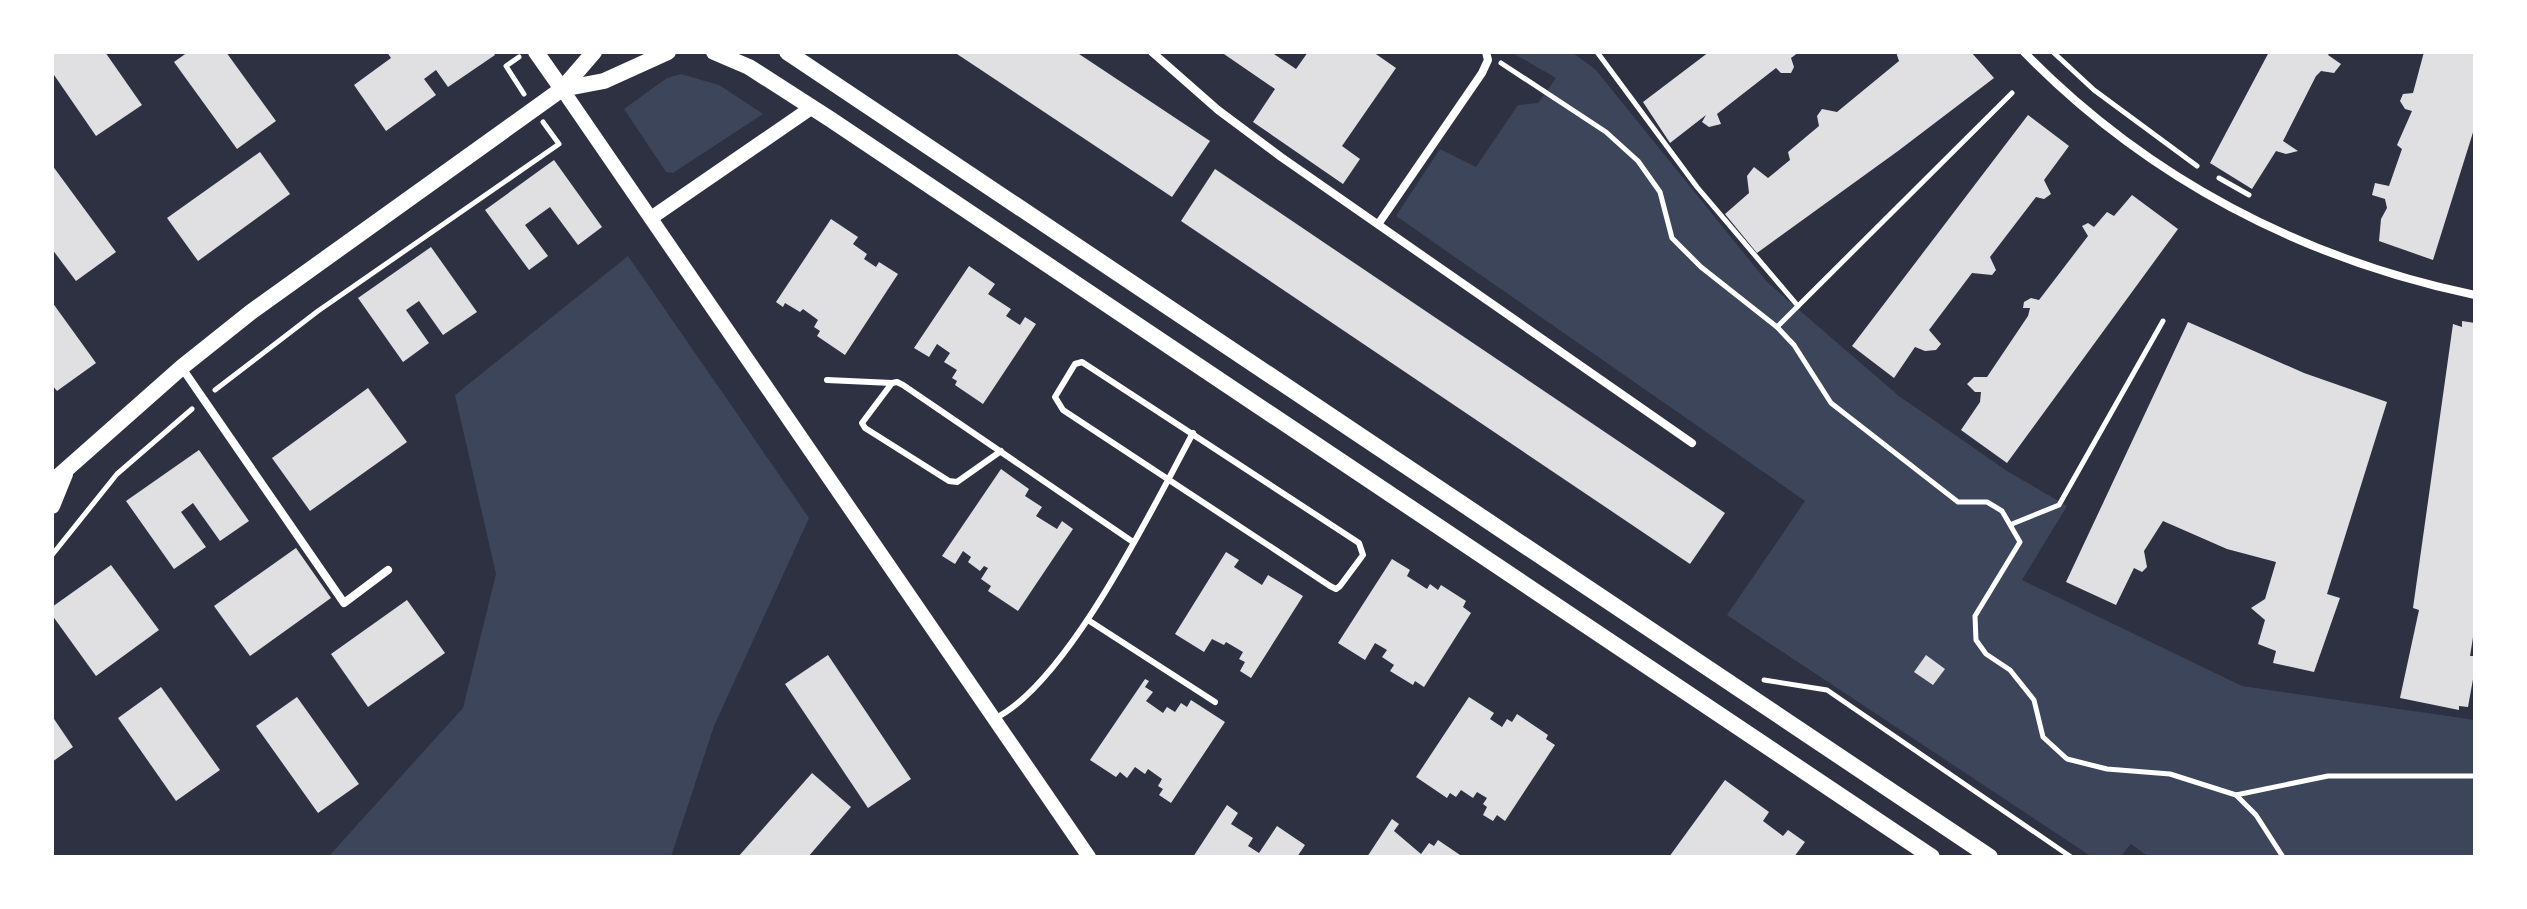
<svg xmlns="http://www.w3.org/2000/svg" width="2527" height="909" viewBox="0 0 2527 909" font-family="'Noto Sans',sans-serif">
<rect width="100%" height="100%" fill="#2d3142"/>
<g fill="#3c4559">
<path d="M1511,52H1572L1596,70L1768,283L1899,396L2007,471L2067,506L2022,580L2242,686L2475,720V857H2149L2131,844L2120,857H2092L1727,615L1805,501L1396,216L1440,149L1476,167L1518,105L1538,103L1556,78Z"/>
<path d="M681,74L719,85L763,114L673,173L666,172L624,109L667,78Z"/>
<path d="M628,256L809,518L714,726L671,857H328L463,708L496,574L455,395Z"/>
</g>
<g fill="#e0e0e3">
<path d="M52,52H105L142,105L96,136L52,72Z"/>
<path d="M188,52H226L276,121L237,149L174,62Z"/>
<path d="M387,52H493L495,55L448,87L436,70L424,79L436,95L386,131L354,85L391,58Z"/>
<path d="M954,52H1076L1210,141L1172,197Z"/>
<path d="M1221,52H1271L1296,69L1308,52H1373L1396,68L1342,146L1360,159L1343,184L1253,122L1275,89Z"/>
<path d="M1709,52H1799L1791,58L1794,67L1791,73H1781L1776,68L1717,114L1721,124L1709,127L1702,122L1706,115L1670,143L1643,102Z"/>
<path d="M1896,52H1971L1994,78L1898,151L1757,253L1725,214L1749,193L1747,176L1754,167L1768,178L1790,160L1788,152L1819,126L1817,116L1822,109L1837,112L1899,61Z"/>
<path d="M2269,52H2330L2328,55L2341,64L2334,73L2321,71L2316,76L2283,141L2298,151L2286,154L2276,151L2252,189L2210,163Z"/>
<path d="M2424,52H2475V126L2433,260L2379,241L2381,219L2387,208L2385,199L2372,195L2375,183L2389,186L2402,149L2397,145L2412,111L2405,109L2400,101L2403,94L2413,93Z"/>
<path d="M2028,115L2069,146L2044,180L2051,194L2044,199L2036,197L1990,257L1996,270L1992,275L1972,273L1929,330L1941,344L1936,350L1925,351L1915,347L1894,378L1852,346Z"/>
<path d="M260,152L290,194L198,261L167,218Z"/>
<path d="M554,160L602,227L578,245L550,207L525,225L548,256L529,270L485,210Z"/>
<path d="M52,165L116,252L76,281L52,249Z"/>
<path d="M1215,169L1725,513L1690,564L1181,221Z"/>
<path d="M2132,195L2178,229L2007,463L1961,430L1980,402L1981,392H1975L1967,384L1974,377H1987L2028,316L2030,308H2023L2024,302L2031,298L2039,300L2088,236L2082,226L2088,223L2094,227L2107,212L2114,216Z"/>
<path d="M831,219L858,237L853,244L867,254L864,259L876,267L879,262L898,274L845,355L817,336L820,331L814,327L818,320L803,309L800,312L785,303L783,307L776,302Z"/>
<path d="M431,247L477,312L443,335L419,301L406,310L429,343L403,362L358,298Z"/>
<path d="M969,266L995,284L988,294L1011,309L1006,316L1020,325L1025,317L1036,324L983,404L955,385L957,381L952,378L957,370L944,362L950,353L937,344L929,357L914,348Z"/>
<path d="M52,302L96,363L57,391L52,385Z"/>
<path d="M2462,321L2475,323V625L2470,656H2475V668L2468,707L2459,706V710L2400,698L2419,610L2413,608L2453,324L2462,327Z"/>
<path d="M2188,322L2304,373L2387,402L2327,594L2340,598L2314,672L2273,663L2276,651L2258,644L2265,620L2251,608L2265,599L2276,562L2227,549L2163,521L2144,551L2147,567L2142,572L2134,568L2116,605L2066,582Z"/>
<path d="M368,388L407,442L310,511L272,458Z"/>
<path d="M199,450L249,521L220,541L193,503L181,512L206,547L174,569L126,501Z"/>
<path d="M1001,469L1029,489L1025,496L1042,507L1036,516L1057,529L1062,521L1073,529L1018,611L988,591L991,586L981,579L988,568L984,566L980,571L968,562L971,557L963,551L955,564L942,556Z"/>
<path d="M296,548L331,598L250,656L214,606Z"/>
<path d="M1226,552L1239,560L1234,567L1262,585L1268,575L1303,596L1251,678L1240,671L1245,662L1239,659L1243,652L1226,642L1224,645L1212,639L1204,652L1175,634Z"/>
<path d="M1392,559L1410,570L1407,576L1427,589L1430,584L1438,590L1441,585L1466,601L1463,607L1471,613L1424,687L1415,681L1413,685L1390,671L1394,665L1382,657L1387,650L1375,643L1365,660L1338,643Z"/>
<path d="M111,565L159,630L96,676L52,615V607Z"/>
<path d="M407,600L445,653L368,707L331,654Z"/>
<path d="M828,655L911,779L868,808L785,684Z"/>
<path d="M1926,655L1945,669L1933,685L1914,672Z"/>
<path d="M1145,679L1149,681L1145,687L1153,692L1146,701L1163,713L1167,707L1175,712L1181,703L1187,707L1191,700L1225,722L1171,803L1159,795L1163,789L1158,786L1162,779L1148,769L1145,774L1135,767L1127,778L1120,772L1116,777L1090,760Z"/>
<path d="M161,687L220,770L176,801L118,718Z"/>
<path d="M297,697L359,784L318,813L256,726Z"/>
<path d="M1469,697L1494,713L1490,719L1502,727L1507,719L1512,722L1517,714L1548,735L1546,739L1555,745L1505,821L1497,815L1493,821L1483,815L1487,807L1483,804L1487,798L1477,792L1473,798L1461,790L1456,797L1450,793L1447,798L1416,777Z"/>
<path d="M52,716L73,747L52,762Z"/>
<path d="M812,773L851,807L808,857H738Z"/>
<path d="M1725,780L1769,812L1763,821L1783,836L1788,830L1805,842L1794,857H1669Z"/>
<path d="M1227,805L1238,813L1231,824L1253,838L1248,846L1259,853L1277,826L1305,845L1297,857H1193Z"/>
<path d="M1392,819L1399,824L1394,831L1421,854L1429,843L1434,846L1438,840L1463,857H1367Z"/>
</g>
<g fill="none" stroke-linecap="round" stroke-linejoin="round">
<g stroke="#fff" stroke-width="5">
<path d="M1597,52L1697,187L1798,306"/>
<path d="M2053,52L2094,90L2197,166"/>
<path d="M519,57L506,66L524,94"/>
<path d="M1501,63L1606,132L1638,161L1660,192L1672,238L1701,267L1777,327L1794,345L1831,403L1958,502H1987L2002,511L2020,542L1975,616L1976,640L1986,654L2010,670L2034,700L2043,737L2067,759L2107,769L2170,774L2236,795L2256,815L2283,857"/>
<path d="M2219,178L2249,195"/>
<path d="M1777,327L2012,93"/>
<path d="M215,390L318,311L559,144L543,122"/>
<path d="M2012,524L2059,505L2163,321"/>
<path d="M52,555L117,474L192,409"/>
<path d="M1764,680L1827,690L2071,857"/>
<path d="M2236,795L2328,776H2475"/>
</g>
<g stroke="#fff" stroke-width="6">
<path d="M1082,362L1359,543L1363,555L1340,586L1336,589L1330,586L1063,410L1055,397L1075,364Z"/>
<path d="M827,380L892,383"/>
<path d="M1001,451L957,482L949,481L865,428L862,423L892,383L897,382L903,385L1133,542"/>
<path d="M1088,620L1215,702"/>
<path d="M994,719C1068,683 1153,507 1193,433"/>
</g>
<g stroke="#fff" stroke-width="8">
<path d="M1152,52L1218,110L1281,157L1692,443"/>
<path d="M2024,52C2147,178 2302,259 2475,295"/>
<path d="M1379,223L1482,73L1488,60L1486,52"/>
<path d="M182,368L344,603L388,570"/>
</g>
<g stroke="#fff" stroke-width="14">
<path d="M562,89L1089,857"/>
<path d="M651,218L811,108"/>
</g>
<g stroke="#fff" stroke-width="16">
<path d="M536,52L562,89"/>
<path d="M714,52L749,67L830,119L1932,857"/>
<path d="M787,52L1990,857"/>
<path d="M562,89L604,81L668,52"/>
<path d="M52,482L182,367L251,312L562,89L594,52"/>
<path d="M52,506L65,474"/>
</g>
</g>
<rect width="2527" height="909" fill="none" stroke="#ffffff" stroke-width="108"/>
</svg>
